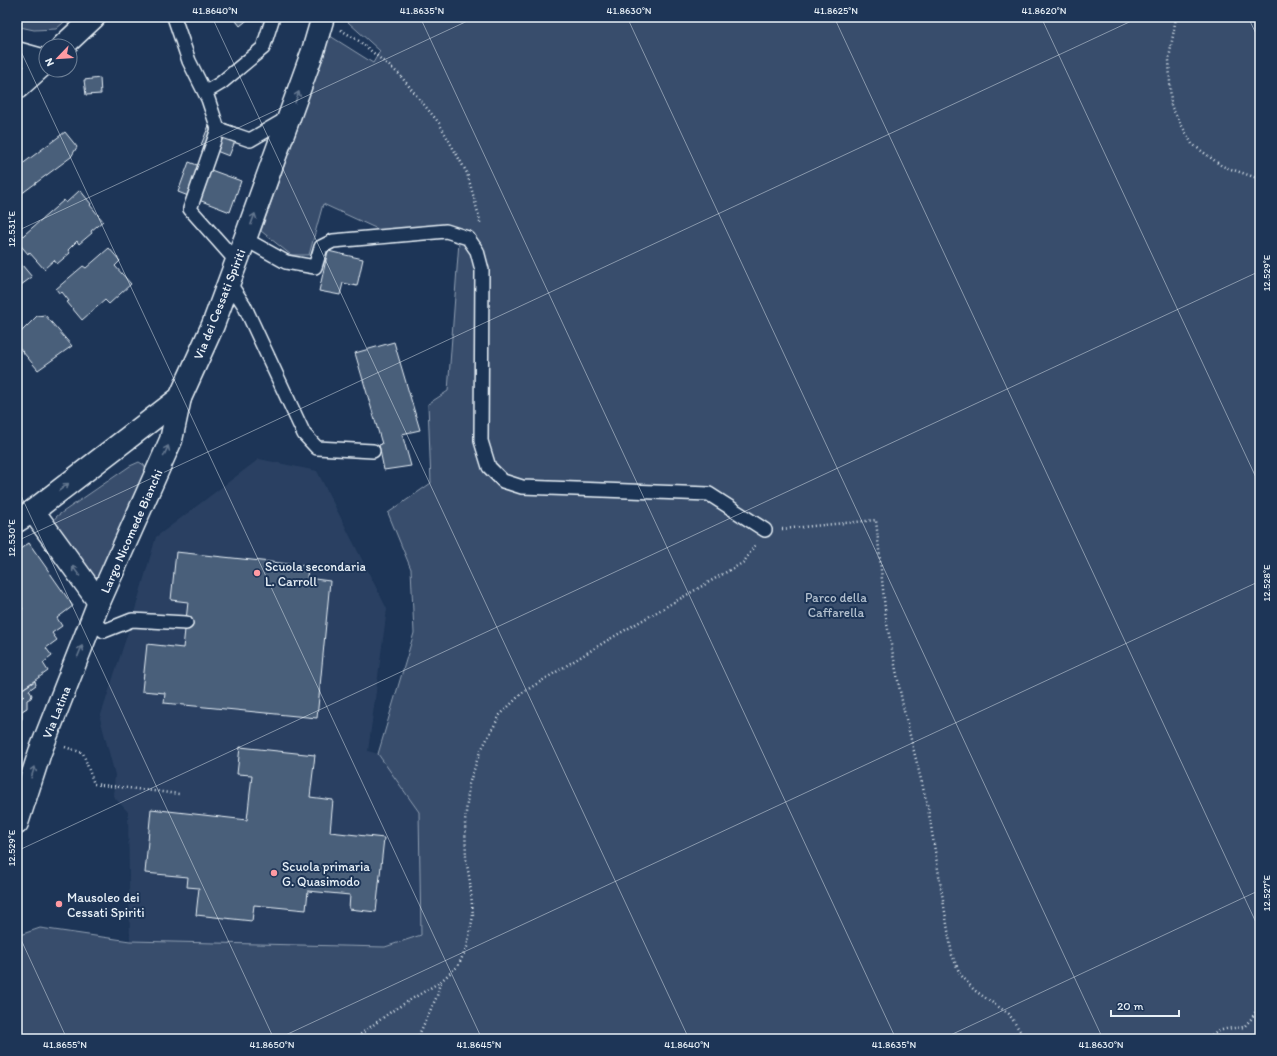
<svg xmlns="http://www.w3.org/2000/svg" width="1277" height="1056" viewBox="0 0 1277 1056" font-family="Itim,sans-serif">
<rect width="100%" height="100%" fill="#1d3557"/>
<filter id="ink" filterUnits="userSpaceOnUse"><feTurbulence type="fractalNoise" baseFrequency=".025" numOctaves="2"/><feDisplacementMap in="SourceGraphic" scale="8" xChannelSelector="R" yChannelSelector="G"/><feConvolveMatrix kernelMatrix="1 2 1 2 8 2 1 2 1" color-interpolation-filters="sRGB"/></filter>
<g filter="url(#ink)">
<path fill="#2a4162" d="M259,459L317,471L387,609L368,751L378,754L419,812L421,935L385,947L130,941L128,812L113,796L115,775L100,718L132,620L156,537Z"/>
<g fill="#374d6c" stroke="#909fb2">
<path d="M17,17H70L56,29L34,30L20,27L17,22Z"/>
<path d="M345,17H1260V1039H17V936L40,928L130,941L385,947L421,935L419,812L378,754L414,633L411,569L388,513L431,483L428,404L448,391L460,228L382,231L323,204L309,255H291L261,231L306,104L327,34L373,63L380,51L348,22Z"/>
<path d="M139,462L144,465L146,470L100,576L96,577L92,575L53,521L57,516L130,466Z"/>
</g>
<g fill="#495e7a" stroke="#e8f1f8">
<path d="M233,17H251L240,26Z"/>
<path d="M100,78L101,94L86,95L84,80Z"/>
<path d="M212,118L240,129L229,156L201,145Z"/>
<path d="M65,132L77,147L71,157L17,197V168Z"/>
<path d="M189,162L241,181L230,212L178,192Z"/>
<path d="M80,190L91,204L90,205L103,221L91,231L92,233L79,244L77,241L68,250L70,253L57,264L54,260L44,269L29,252L28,254L17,241L64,200L66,203Z"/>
<path d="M109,248L120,261L115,266L131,284L109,304L105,300L82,320L67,302L69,301L62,292L60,294L56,289L83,266L86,268Z"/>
<path d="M328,251L363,259L357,286L343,283L340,295L319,291Z"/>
<path d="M17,259L32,277L17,288Z"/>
<path d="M45,315L72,346L38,370L17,345V336L37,316Z"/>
<path d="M394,342L420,430L402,434L411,466L384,470L379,445L382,444L355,353Z"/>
<path d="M29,543L73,606L57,618L62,626L52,633L57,640L46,648L52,656L43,663L48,671L21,690L24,696L17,701V613L23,609L17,600V551Z"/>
<path d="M176,552L308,566L307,578L330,581L317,718L164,703L165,693L142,691L147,644L183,648L188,602L171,600Z"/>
<path d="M35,681L36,685L29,690L32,695L31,698L27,700V708L22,711V719L17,722L19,730L17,732V701L24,696L21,690Z"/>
<path d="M240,747L315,755L310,797L333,800L330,832L384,838L376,912L349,909L350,895L308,891L306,910L254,905L252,921L196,915L199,888L187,887L188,877L145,873L151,809L247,820L252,775L237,774Z"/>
</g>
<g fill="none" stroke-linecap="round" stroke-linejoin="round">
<g stroke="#e8f1f8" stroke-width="16">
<g id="lane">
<path d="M174,17L189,61L208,99L218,129L250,140L288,118"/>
<path d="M206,92L221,83L263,48L273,17"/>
<path d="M218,129L190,209L237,262"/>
<path d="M245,239L286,262L315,267L321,247L333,241L446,231L468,238L477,251L482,270L481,441L489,467L503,481L522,487L709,494L765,530"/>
<path d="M229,282L244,305L304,434L317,448L373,451"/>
<path d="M92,621L104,631L132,620L186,623"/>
</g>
</g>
<g stroke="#e8f1f8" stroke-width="25">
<g id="street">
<path d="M33,511L99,602"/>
<path d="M17,521L33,511L180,398L213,325L245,239L313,51L323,17"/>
<path d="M17,823L40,752L99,602L171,440L180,398"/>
</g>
</g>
<g stroke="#e8f1f8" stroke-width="25">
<path id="secondary" d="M17,53L46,61"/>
</g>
<g stroke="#e8f1f8" stroke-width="25">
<g id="primary">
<path d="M63,46L94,17"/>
<path d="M17,88L46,62"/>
</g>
</g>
<g stroke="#e8f1f8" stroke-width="2.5" stroke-dasharray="1 3" stroke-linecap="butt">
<path d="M1176,17L1169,59L1171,106L1192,144L1222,166L1260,179"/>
<path d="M341,30L359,41L399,74L439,123L467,173L480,220V225"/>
<path d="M782,529L876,520L886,619L904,711L928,808L952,955L960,974L974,990L1009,1014L1020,1031L1022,1039"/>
<path d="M65,747L83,753L94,784L179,794"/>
<path d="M354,1039L392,1011L440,982L458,966L467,947L473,916L470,882L466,859L465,822L469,784L480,752L500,715L522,693L608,640L744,562L755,545"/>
<path d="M417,1039L437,996L440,982"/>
<path d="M1209,1039C1219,1027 1230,1029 1244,1027L1252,1018L1260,1003"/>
</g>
<use href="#lane" stroke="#1d3557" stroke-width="13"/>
<use href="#street" stroke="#1d3557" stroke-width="22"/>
<use href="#secondary" stroke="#1d3557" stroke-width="22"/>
<use href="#primary" stroke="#1d3557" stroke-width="22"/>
</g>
<defs><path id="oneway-shaft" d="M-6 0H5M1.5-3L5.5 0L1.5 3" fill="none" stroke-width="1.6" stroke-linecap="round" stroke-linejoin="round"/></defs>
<g stroke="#64778f">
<use href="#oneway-shaft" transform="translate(297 97) rotate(-71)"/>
<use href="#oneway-shaft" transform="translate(253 219) rotate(-70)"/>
<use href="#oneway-shaft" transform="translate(166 451) rotate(-66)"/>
<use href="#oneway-shaft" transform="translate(64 487) rotate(-38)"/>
<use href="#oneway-shaft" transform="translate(76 571) rotate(-126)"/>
<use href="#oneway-shaft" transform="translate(80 651) rotate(-68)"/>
<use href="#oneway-shaft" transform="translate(33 772) rotate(-72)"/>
</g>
</g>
<path fill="none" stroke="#e8f1f8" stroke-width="1" stroke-opacity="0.45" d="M212,17L689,1039M420,17L896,1039M627,17L1103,1039M834,17L1260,931M1041,17L1260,486M1248,17L1260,42M17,43L482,1039M17,231L476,17M17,487L274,1039M17,541L1140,17M17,851L1260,271M17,931L67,1039M277,1039L1260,581M942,1039L1260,890"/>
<g fill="#ff9aa2" stroke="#1d3557" stroke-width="1.5">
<circle cx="257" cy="573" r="4"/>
<circle cx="274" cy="873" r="4"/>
<circle cx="59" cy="904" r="4"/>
</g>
<g text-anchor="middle" stroke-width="4" stroke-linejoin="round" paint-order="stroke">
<g font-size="13" fill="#e8f1f8" stroke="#1d3557">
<text transform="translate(219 304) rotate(-68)" y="5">Via dei Cessati Spiriti</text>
<text transform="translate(131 531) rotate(-66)" y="5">Largo Nicomede Bianchi</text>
<text transform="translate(56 712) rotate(-68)" y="5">Via Latina</text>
</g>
<g font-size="13" fill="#e8f1f8" stroke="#1d3557" text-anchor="start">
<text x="265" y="571">Scuola secondaria<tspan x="265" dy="15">L. Carroll</tspan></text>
<text x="282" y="871">Scuola primaria<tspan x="282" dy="15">G. Quasimodo</tspan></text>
<text x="67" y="902">Mausoleo dei<tspan x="67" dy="15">Cessati Spiriti</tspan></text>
</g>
<g font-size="13" fill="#b3c0ce" stroke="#1d3557">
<text x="836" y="602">Parco della<tspan x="836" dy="15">Caffarella</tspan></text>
</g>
</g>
<rect width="1277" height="1056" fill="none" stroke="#1d3557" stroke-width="44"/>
<g transform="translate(58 58) rotate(245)"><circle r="19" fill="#1d3557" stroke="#6e8097"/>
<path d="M0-3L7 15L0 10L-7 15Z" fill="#ff9aa2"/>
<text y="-6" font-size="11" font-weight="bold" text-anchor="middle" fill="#e8f1f8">N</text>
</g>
<path d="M1111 1010v6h68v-6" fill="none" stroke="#e8f1f8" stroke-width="2"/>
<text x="1117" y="1010" font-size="12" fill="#e8f1f8" stroke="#1d3557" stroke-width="3" paint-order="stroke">20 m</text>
<rect x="22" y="22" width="1233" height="1012" fill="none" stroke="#e8f1f8" stroke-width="1.5"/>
<g font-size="10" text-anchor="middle" fill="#e8f1f8">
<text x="215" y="14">41.8640°N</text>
<text x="422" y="14">41.8635°N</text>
<text x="629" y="14">41.8630°N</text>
<text x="836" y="14">41.8625°N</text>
<text x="1044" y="14">41.8620°N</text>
<text transform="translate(11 229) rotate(-90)" y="4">12.531°E</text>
<text transform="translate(1266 273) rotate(-90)" y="4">12.529°E</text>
<text transform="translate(11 538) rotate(-90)" y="4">12.530°E</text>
<text transform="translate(1266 583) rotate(-90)" y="4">12.528°E</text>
<text transform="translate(11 848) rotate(-90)" y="4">12.529°E</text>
<text transform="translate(1266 893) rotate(-90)" y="4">12.527°E</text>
<text x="65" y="1048">41.8655°N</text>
<text x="272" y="1048">41.8650°N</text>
<text x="479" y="1048">41.8645°N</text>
<text x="687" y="1048">41.8640°N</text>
<text x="894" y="1048">41.8635°N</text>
<text x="1101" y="1048">41.8630°N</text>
</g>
</svg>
